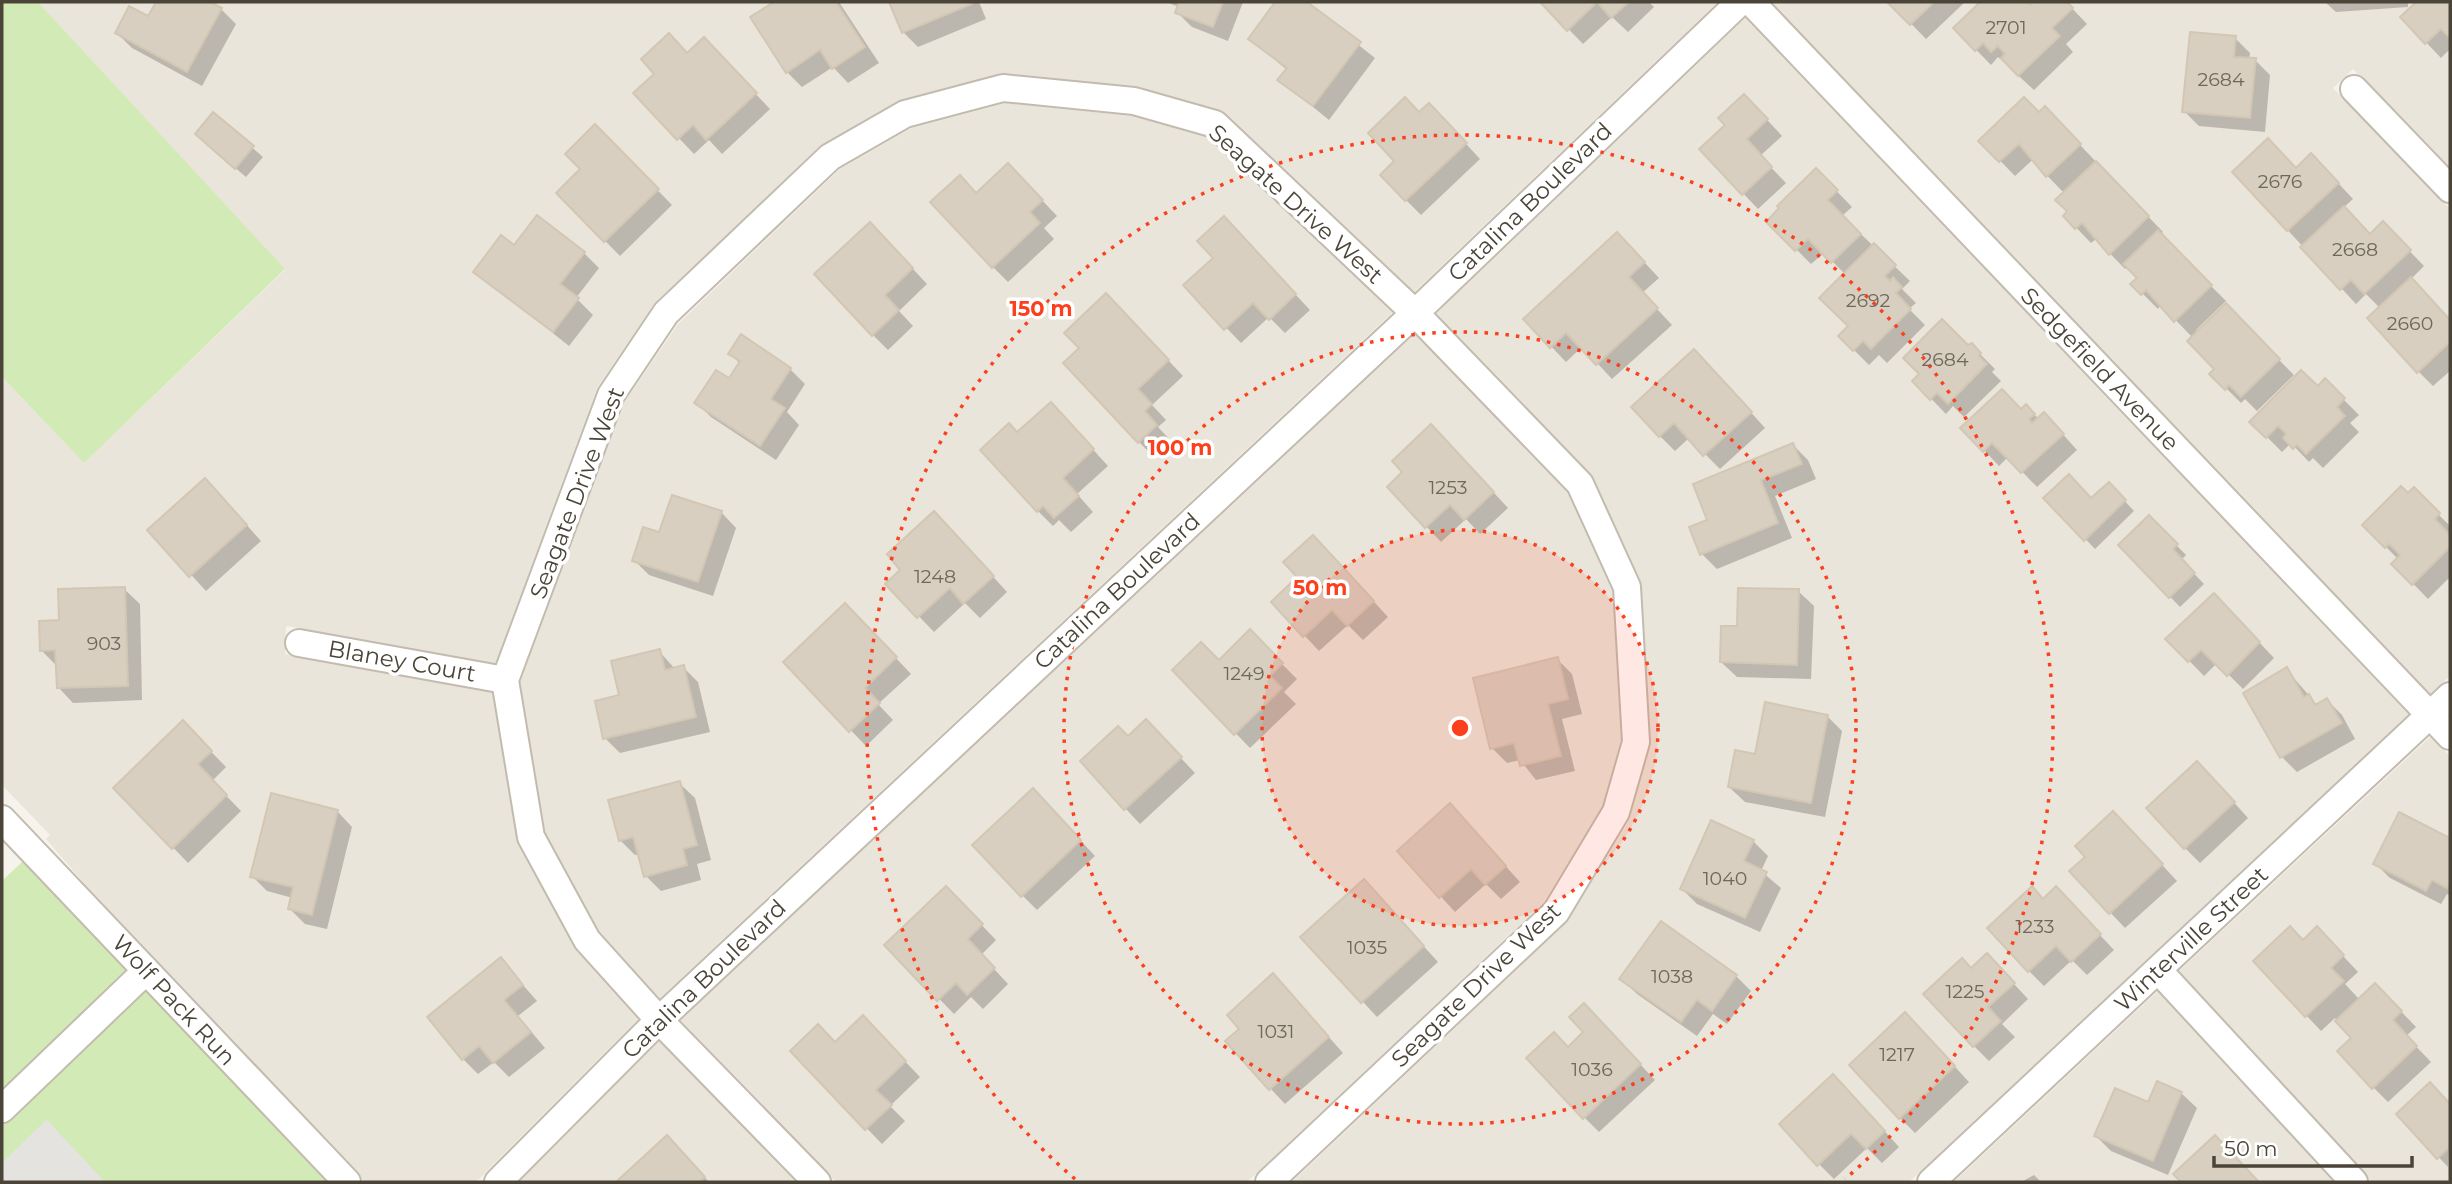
<svg xmlns="http://www.w3.org/2000/svg" width="2452" height="1184" viewBox="0 0 2452 1184" font-family="Montserrat,sans-serif">
<rect width="100%" height="100%" fill="#f6f3ec"/>
<g fill="#eae5da">
<path d="M38,2H1718L1413,293L1217,110L1134,87L1002,74L896,102L820,146L654,304L597,388L495,664L286,626L285,654L493,692L519,842L575,946L639,1018L476,1182H365L101,903L46,839L50,835L2,785V377L84,463L285,270Z"/>
<path d="M1769,2H2450V170L2353,69L2333,88L2450,209V676L2429,695Z"/>
<path d="M1746,17L2410,713L1909,1182H1292L1566,923L1629,821L1650,744L1641,583L1590,475L1435,315Z"/>
<path d="M1006,103L1133,116L1209,137L1393,312L659,999L599,933L545,833L520,683L624,403L678,324L840,169L912,128Z"/>
<path d="M1415,334L1568,491L1613,589L1621,739L1603,805L1544,902L1247,1182H836L679,1021Z"/>
<path d="M2431,736L2450,756V1182H2372L2178,972Z"/>
<path d="M2158,991L2335,1182H1954Z"/>
<path d="M660,1040L799,1182H519Z"/>
</g>
<g fill="#d2eab5">
<path d="M2,2H38L285,269L84,463L2,377Z"/>
<path d="M23,861L328,1182H2V881Z"/>
</g>
<path fill="#e5e3e0" d="M46,1120H47L105,1182H2V1163Z"/>
<g fill="#0003">
<path d="M158,2H206L221,9L236,24L202,86L132,48L117,33L149,19Z"/>
<path d="M778,2H839L879,63L848,83L833,67L802,87L787,72L753,18Z"/>
<path d="M891,2H979L986,19L918,47L903,32Z"/>
<path d="M1166,2H1243L1228,41L1192,27L1177,12L1179,7Z"/>
<path d="M1277,2H1304L1375,58L1329,120L1280,80L1287,70L1250,39Z"/>
<path d="M1542,2H1649L1654,7L1628,32L1612,17L1583,44Z"/>
<path d="M1890,2H1965L1926,39Z"/>
<path d="M1983,2H2025L2030,7L2036,2H2066L2087,24L2066,44L2073,52L2034,90L1998,57L1991,65L1955,28Z"/>
<path d="M2325,2H2408V7L2336,12Z"/>
<path d="M2419,2H2450V49L2441,58L2402,17Z"/>
<path d="M2235,38L2250,53L2249,60H2255L2270,75L2265,132L2199,126L2184,111Z"/>
<path d="M688,55H719L770,109L722,154L709,140L694,154L636,93Z"/>
<path d="M1759,111L1782,136L1760,156L1786,183L1758,209L1701,149Z"/>
<path d="M2039,114L2060,124L2163,232L2160,235L2226,301L2196,330L2199,332L2226,306L2294,375L2257,411L2245,399L2241,403L2212,374L2217,369L2193,338L2161,305L2158,309L2133,284L2139,278L2128,266L2125,269L2096,239L2091,243L2065,216L2069,211L2064,193L2035,163L2039,154L2015,176L1981,141Z"/>
<path d="M214,115L263,157L246,177L207,144Z"/>
<path d="M1444,120L1480,159L1421,215L1406,200L1397,161Z"/>
<path d="M595,126L672,205L620,256L558,193L582,169Z"/>
<path d="M1816,170L1852,207L1842,216L1910,281L1902,289L1916,303L1909,309L1925,325L1887,363L1879,355L1869,365L1840,336L1850,326L1845,274L1824,253L1811,264L1769,222Z"/>
<path d="M2296,170H2326L2353,199L2343,208L2370,236L2398,239L2424,266L2410,280L2450,321V371L2433,386L2418,371L2380,308L2366,294L2356,304L2234,172Z"/>
<path d="M1023,180L1057,216L1044,228L1054,239L1008,282L993,267L977,194Z"/>
<path d="M1239,234L1310,310L1285,333L1269,317L1241,343L1185,285Z"/>
<path d="M885,239L927,284L899,311L913,326L888,350L873,335Z"/>
<path d="M514,247L584,253L599,268L576,298L593,315L569,346L475,271Z"/>
<path d="M1632,249L1659,278L1642,293L1672,325L1612,379L1582,347L1566,362L1525,319Z"/>
<path d="M1121,310L1183,376L1152,405L1166,420L1158,427L1171,441L1154,457L1139,442Z"/>
<path d="M741,337L790,369L805,384L787,412L799,425L776,460L711,417L696,402L729,381L740,364L730,353Z"/>
<path d="M1968,347L1980,354L1995,369L1992,372L2001,381L1964,417L1953,406L1946,414L1914,381Z"/>
<path d="M1709,366L1765,428L1720,469L1689,438L1675,451L1660,436Z"/>
<path d="M2325,381L2359,415L2350,423L2359,432L2323,468L2313,458L2309,462L2291,443L2282,452L2252,422L2318,389Z"/>
<path d="M2026,407L2039,419L2059,430L2077,450L2037,487L2008,457L1999,466L1963,428L2022,411Z"/>
<path d="M1066,420L1108,466L1077,494L1093,512L1071,532L1059,520L1053,526L1038,511L1018,434Z"/>
<path d="M1446,441L1508,508L1480,534L1466,519L1441,542L1389,487Z"/>
<path d="M1793,445L1808,460L1816,479L1775,496L1792,538L1717,569L1702,554L1709,521Z"/>
<path d="M2109,484L2134,511L2095,549L2046,498L2092,500Z"/>
<path d="M2414,490L2450,526V577L2428,599L2394,564L2398,559L2364,525Z"/>
<path d="M220,495L261,541L206,591L150,530Z"/>
<path d="M721,512L736,528L713,596L649,575L634,560L661,535Z"/>
<path d="M2149,517L2186,555L2181,560L2204,584L2180,607L2120,545Z"/>
<path d="M949,528L1007,592L980,618L965,603L934,632L888,584Z"/>
<path d="M1328,552L1388,617L1363,640L1348,625L1319,651L1273,602Z"/>
<path d="M124,589L140,604L142,700L73,703L58,687L56,665L41,650L61,622Z"/>
<path d="M1798,591L1814,606L1811,679L1737,677L1721,662L1738,628Z"/>
<path d="M2229,610L2274,658L2243,689L2217,663L2204,676L2168,639Z"/>
<path d="M860,620L911,674L878,704L893,720L866,746L785,662Z"/>
<path d="M1250,632L1297,679L1284,692L1296,704L1250,748L1175,671L1219,662Z"/>
<path d="M659,651L675,669L683,667L698,682L710,732L620,753L605,738L621,697Z"/>
<path d="M1557,659L1572,674L1582,714L1562,719L1575,771L1536,780L1520,760L1507,763L1492,748Z"/>
<path d="M2287,670L2318,706L2327,700L2342,715L2355,739L2297,772L2282,757Z"/>
<path d="M1827,716L1842,731L1825,817L1745,802L1729,787Z"/>
<path d="M183,723L226,767L212,781L241,811L188,863L116,788Z"/>
<path d="M1161,737L1195,773L1140,824L1126,809L1128,738Z"/>
<path d="M2212,778L2248,818L2200,863L2185,848Z"/>
<path d="M679,783L695,798L711,860L697,864L701,880L661,891L646,876L640,854L635,855L620,840Z"/>
<path d="M1048,806L1095,856L1037,910L1022,895Z"/>
<path d="M337,811L352,827L327,929L305,924L290,909L293,898L267,891L252,876Z"/>
<path d="M2399,814L2450,840V896L2447,894L2441,904L2390,878L2375,863Z"/>
<path d="M1465,821L1520,882L1501,899L1486,884L1455,912L1399,851Z"/>
<path d="M2128,828L2177,881L2125,928L2072,872Z"/>
<path d="M1753,841L1768,856L1761,871L1781,888L1760,932L1697,904L1682,889Z"/>
<path d="M946,888L996,940L981,955L1008,984L983,1009L971,997L954,1014L887,945Z"/>
<path d="M1379,897L1438,962L1377,1017L1303,937Z"/>
<path d="M2044,901L2071,904L2114,950L2087,975L2072,960L2044,986L2029,971Z"/>
<path d="M2303,942L2332,944L2358,972L2345,984L2360,1000H2390L2416,1027L2406,1036L2431,1062L2388,1102L2373,1087L2353,1038L2335,1018L2321,1031L2255,961Z"/>
<path d="M500,959L537,1001L518,1016L545,1048L509,1077L494,1062L478,1074L463,1059Z"/>
<path d="M1972,970L2002,971L2028,999L2002,1024L2015,1037L1989,1061L1974,1046Z"/>
<path d="M1736,976L1751,991L1727,1024L1713,1014L1697,1036L1637,994L1622,979Z"/>
<path d="M1288,991L1343,1053L1285,1104L1227,1042Z"/>
<path d="M1599,1021L1655,1080L1599,1132L1584,1117L1568,1049Z"/>
<path d="M1920,1029L1969,1082L1915,1133L1900,1118Z"/>
<path d="M878,1033L920,1077L890,1106L905,1121L882,1144L792,1051Z"/>
<path d="M2158,1083L2181,1093L2197,1108L2168,1175L2111,1151L2096,1136L2149,1104Z"/>
<path d="M2430,1085L2450,1106L2448,1167L2398,1114Z"/>
<path d="M1848,1091L1899,1147L1882,1163L1867,1148L1834,1179L1819,1164Z"/>
<path d="M666,1138L709,1182H619Z"/>
<path d="M2034,1175L2041,1182H2021Z"/>
</g>
<g fill="#d8cfc1" stroke="#d3c7b4" stroke-width="2">
<path d="M156,2H210L222,8L187,72L115,33L129,6L148,16Z"/>
<path d="M774,2H836L865,47L832,69L820,50L786,73L750,17Z"/>
<path d="M889,2H971L972,4L902,33Z"/>
<path d="M1179,2H1223L1213,27L1175,13Z"/>
<path d="M1275,2H1307L1361,42L1313,106L1277,80L1287,68L1248,39Z"/>
<path d="M1540,2H1629L1611,18L1597,2L1567,31Z"/>
<path d="M1887,2H1934L1910,25Z"/>
<path d="M1980,2H2027L2030,5L2033,2H2067L2073,8L2052,28L2060,36L2018,76L2001,58L2005,54L1998,46L1991,52L1983,43L1975,51L1953,28Z"/>
<path d="M2416,2H2450V38L2441,29L2425,44L2400,17Z"/>
<path d="M2190,32L2236,36L2234,57L2256,58L2250,118L2182,112Z"/>
<path d="M669,33L687,53L704,37L757,93L706,140L693,125L677,140L633,93L654,74L641,59Z"/>
<path d="M1744,94L1768,119L1747,139L1772,167L1742,195L1699,149L1725,125L1718,118Z"/>
<path d="M1405,97L1419,112L1429,103L1467,143L1405,201L1380,175L1394,161L1368,133Z"/>
<path d="M2024,97L2039,112L2045,106L2081,144L2046,177L2019,144L1999,162L1978,141Z"/>
<path d="M213,112L254,146L235,169L195,134Z"/>
<path d="M595,124L659,189L604,242L556,193L580,169L565,154Z"/>
<path d="M2268,138L2296,168L2311,153L2339,183L2287,231L2232,172Z"/>
<path d="M2096,161L2149,216L2109,255L2082,223L2075,229L2063,216L2067,211L2055,200Z"/>
<path d="M1008,163L1043,200L1030,212L1040,223L992,268L930,202L960,175L976,193Z"/>
<path d="M1816,168L1838,190L1828,200L1861,234L1831,263L1808,239L1795,251L1766,222L1779,208L1777,206Z"/>
<path d="M2344,206L2370,234L2383,221L2411,250L2364,294L2351,280L2340,290L2300,247Z"/>
<path d="M537,215L585,252L560,284L579,298L553,332L473,272L501,235L514,245Z"/>
<path d="M1224,216L1296,294L1269,320L1253,303L1224,330L1183,285L1213,258L1197,241Z"/>
<path d="M870,222L913,268L885,295L899,310L872,336L814,274Z"/>
<path d="M2158,230L2212,285L2174,322L2146,290L2141,295L2130,284L2137,278L2123,264Z"/>
<path d="M1617,232L1645,262L1629,277L1658,308L1596,365L1566,333L1550,348L1523,319Z"/>
<path d="M1874,243L1896,265L1885,276L1890,281L1893,277L1902,287L1896,293L1911,309L1871,349L1863,341L1853,351L1838,336L1848,326L1819,298Z"/>
<path d="M2411,277L2450,320V342L2417,373L2367,318Z"/>
<path d="M1106,293L1169,360L1138,389L1152,404L1145,411L1157,425L1138,443L1063,363L1079,348L1064,333Z"/>
<path d="M2226,303L2280,359L2241,397L2229,385L2225,390L2209,374L2214,369L2187,341Z"/>
<path d="M1942,319L1968,345L1972,343L1981,353L1979,356L1987,364L1948,404L1937,393L1930,400L1912,381L1919,374L1903,358Z"/>
<path d="M741,334L791,368L771,399L785,408L760,446L694,403L716,370L729,378L740,361L728,354Z"/>
<path d="M1694,349L1752,412L1703,456L1674,423L1659,437L1631,407Z"/>
<path d="M2301,370L2318,386L2325,378L2345,398L2337,407L2345,416L2306,454L2297,445L2293,449L2283,438L2286,434L2278,426L2266,438L2249,422Z"/>
<path d="M2002,389L2021,409L2026,404L2035,414L2029,419L2032,423L2044,412L2064,434L2021,473L1992,443L1983,452L1960,428Z"/>
<path d="M1051,402L1094,449L1063,478L1079,496L1054,518L1043,506L1037,512L980,450L1009,423L1017,432Z"/>
<path d="M1431,424L1494,492L1464,520L1450,505L1425,528L1387,487L1402,472L1392,461Z"/>
<path d="M1793,443L1802,464L1761,480L1778,523L1700,555L1689,527L1707,520L1693,484Z"/>
<path d="M2069,474L2091,498L2109,482L2126,500L2084,541L2043,498Z"/>
<path d="M205,478L247,525L189,577L147,530Z"/>
<path d="M2401,486L2408,493L2414,487L2440,513L2435,519L2450,535V547L2412,585L2391,564L2400,555L2389,544L2385,548L2362,525Z"/>
<path d="M672,495L722,511L698,582L632,561L643,527L659,532Z"/>
<path d="M934,511L994,576L963,604L950,588L917,618L885,584L900,570L887,554Z"/>
<path d="M2149,515L2178,544L2173,549L2195,573L2169,598L2118,545Z"/>
<path d="M1313,535L1374,601L1347,626L1332,610L1303,637L1271,602L1297,577L1283,562Z"/>
<path d="M125,587L128,686L57,688L55,650L40,651L39,621L59,620L58,589Z"/>
<path d="M1738,588L1799,589L1797,665L1720,662L1721,626H1737Z"/>
<path d="M2214,593L2260,642L2227,676L2201,650L2188,662L2165,639Z"/>
<path d="M845,603L897,657L865,688L880,703L849,732L783,662Z"/>
<path d="M1250,629L1283,663L1270,676L1282,688L1234,735L1172,670L1201,642L1219,660Z"/>
<path d="M660,649L665,670L684,665L696,717L603,739L595,701L619,695L611,661Z"/>
<path d="M1558,657L1568,699L1548,704L1561,756L1520,766L1514,743L1490,749L1473,678Z"/>
<path d="M2287,667L2304,697L2309,694L2315,705L2327,698L2342,723L2280,758L2243,693Z"/>
<path d="M1765,702L1828,715L1811,803L1728,787L1735,750L1755,754Z"/>
<path d="M1146,719L1182,757L1124,810L1080,761L1118,726L1128,736Z"/>
<path d="M183,720L212,751L198,764L227,795L172,849L113,788Z"/>
<path d="M2197,761L2235,802L2184,849L2146,808Z"/>
<path d="M680,781L697,845L683,849L687,865L644,877L633,837L619,841L608,800Z"/>
<path d="M1033,788L1081,840L1021,897L972,845Z"/>
<path d="M271,793L338,810L312,915L288,909L293,887L250,877Z"/>
<path d="M1450,803L1506,866L1485,885L1471,869L1439,898L1397,851Z"/>
<path d="M2113,811L2163,864L2109,914L2069,871L2085,857L2075,846Z"/>
<path d="M2399,812L2450,838V881L2447,888L2432,880L2426,891L2373,864Z"/>
<path d="M1711,820L1754,840L1744,861L1767,872L1745,918L1680,889Z"/>
<path d="M1364,879L1424,946L1361,1003L1300,937Z"/>
<path d="M946,886L983,924L968,939L995,968L967,995L956,983L937,1001L884,945Z"/>
<path d="M2032,886L2043,899L2056,886L2101,934L2071,962L2056,946L2028,972L1987,928Z"/>
<path d="M1661,921L1737,975L1712,1011L1697,1000L1681,1022L1619,979Z"/>
<path d="M2290,926L2303,940L2317,926L2344,955L2331,968L2344,981L2305,1017L2253,961Z"/>
<path d="M1987,953L2015,983L1988,1007L2001,1021L1973,1047L1923,994L1962,958L1971,968Z"/>
<path d="M501,957L523,985L504,1000L531,1032L493,1063L479,1046L462,1060L427,1017Z"/>
<path d="M1273,973L1329,1037L1269,1090L1225,1041L1239,1029L1227,1015Z"/>
<path d="M2375,983L2402,1011L2393,1020L2417,1046L2372,1089L2337,1051L2351,1038L2335,1021Z"/>
<path d="M1584,1003L1641,1064L1583,1119L1526,1058L1554,1032L1568,1047L1583,1032L1569,1017Z"/>
<path d="M1905,1012L1955,1066L1899,1119L1849,1065Z"/>
<path d="M863,1015L906,1061L876,1090L892,1105L865,1130L790,1051L818,1024L835,1042Z"/>
<path d="M1833,1074L1885,1131L1866,1149L1851,1134L1817,1166L1779,1124Z"/>
<path d="M2157,1081L2182,1092L2153,1161L2094,1136L2115,1088L2148,1102Z"/>
<path d="M2430,1082L2450,1104V1147L2437,1159L2396,1114Z"/>
<path d="M667,1135L705,1177L699,1182H616Z"/>
<path d="M2215,1135L2259,1182H2181L2173,1174Z"/>
</g>
<g fill="none" stroke-linecap="round" stroke-linejoin="round">
<g stroke="#c2bbae" stroke-width="30">
<g id="minor">
<path d="M1751,2L2450,736"/>
<path d="M2354,89L2450,189"/>
<path d="M299,643L505,680"/>
<path d="M2,819L347,1182"/>
<path d="M2158,970L2354,1182"/>
<path d="M2,1109L146,971"/>
<path d="M498,1182L659,1020L1415,313L1740,2"/>
<path d="M817,1182L659,1020L587,940L531,837L505,680L611,395L666,313L830,157L905,114L1003,88L1134,101L1215,124L1415,313L1580,484L1627,587L1636,742L1616,812L1556,912L1269,1182"/>
<path d="M1931,1182L2450,696"/>
</g>
</g>
<use href="#minor" stroke="#fff" stroke-width="26"/>
</g>
<circle cx="1460" cy="728" r="198" fill="#fc3f1d" fill-opacity=".12"/>
<g fill="none" stroke="#fc3f1d" stroke-width="3.5" stroke-dasharray="3.5 7">
<circle cx="1460" cy="728" r="198"/>
<circle cx="1460" cy="728" r="396"/>
<path d="M1075 1179A593 593 0 1 1 1845 1179"/>
</g>
<g text-anchor="middle" stroke-width="7" stroke-linejoin="round" paint-order="stroke">
<g font-size="19" fill="#6e675b">
<text x="2006" y="34">2701</text>
<text x="2221" y="86">2684</text>
<text x="2280" y="188">2676</text>
<text x="2355" y="256">2668</text>
<text x="1868" y="307">2692</text>
<text x="2410" y="330">2660</text>
<text x="1945" y="366">2684</text>
<text x="1448" y="494">1253</text>
<text x="935" y="583">1248</text>
<text x="104" y="650">903</text>
<text x="1244" y="680">1249</text>
<text x="1725" y="885">1040</text>
<text x="2035" y="933">1233</text>
<text x="1367" y="954">1035</text>
<text x="1672" y="983">1038</text>
<text x="1965" y="998">1225</text>
<text x="1276" y="1038">1031</text>
<text x="1897" y="1061">1217</text>
<text x="1592" y="1076">1036</text>
</g>
<g font-size="23" fill="#4b4439" stroke="#fff">
<text transform="translate(1530 202) rotate(-44)" y="8">Catalina Boulevard</text>
<text transform="translate(1296 204) rotate(42)" y="8">Seagate Drive West</text>
<text transform="translate(2100 369) rotate(46)" y="8">Sedgefield Avenue</text>
<text transform="translate(577 493) rotate(-69)" y="8">Seagate Drive West</text>
<text transform="translate(1117 591) rotate(-43)" y="8">Catalina Boulevard</text>
<text transform="translate(402 661) rotate(10)" y="8">Blaney Court</text>
<text transform="translate(2191 939) rotate(-43)" y="8">Winterville Street</text>
<text transform="translate(704 979) rotate(-44)" y="8">Catalina Boulevard</text>
<text transform="translate(1476 985) rotate(-44)" y="8">Seagate Drive West</text>
<text transform="translate(174 1000) rotate(47)" y="8">Wolf Pack Run</text>
</g>
</g>
<circle cx="1460" cy="728" r="10" fill="#fc3f1d" stroke="#fff" stroke-width="3.5"/>
<g font-size="21" text-anchor="middle" font-weight="bold" fill="#fc3f1d" stroke="#fff" stroke-width="7" stroke-linejoin="round" paint-order="stroke">
<text x="1041" y="316">150 m</text>
<text x="1180" y="455">100 m</text>
<text x="1320" y="595">50 m</text>
</g>
<rect width="2452" height="1184" fill="none" stroke="#4b4439" stroke-width="7"/>
<path d="M2214 1156v10h198v-10" fill="none" stroke="#4b4439" stroke-width="3.5"/>
<text x="2224" y="1156" font-size="21" fill="#4b4439" stroke="#ffffff" stroke-width="5" paint-order="stroke">50 m</text>
</svg>
